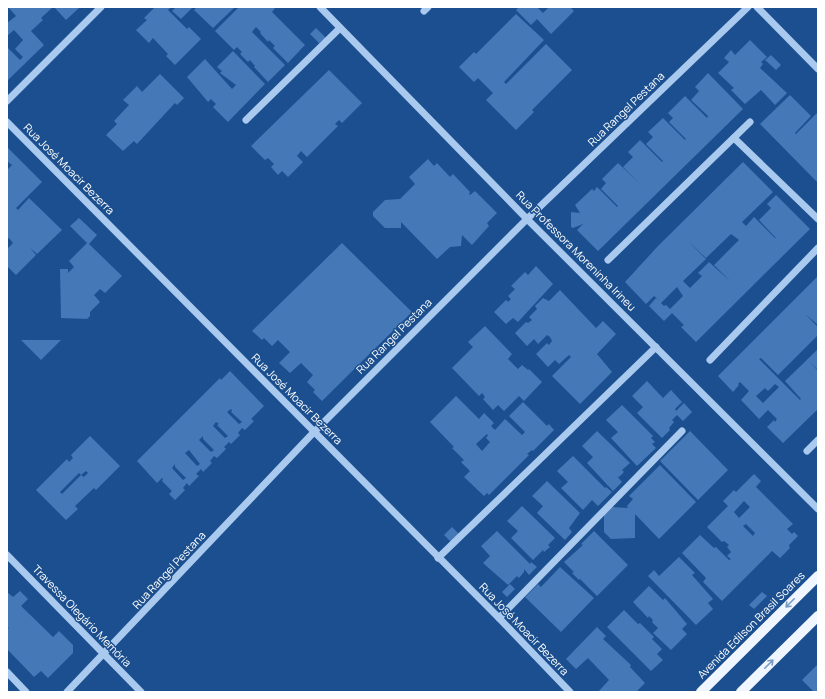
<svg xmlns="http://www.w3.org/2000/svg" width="825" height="699" viewBox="0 0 825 699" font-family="Manrope,sans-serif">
<rect width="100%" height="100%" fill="#1b4f8f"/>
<g fill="#4478b7" fill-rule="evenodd">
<path d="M8,7H53L41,18L43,20L31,31L44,45L7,81V47L20,60L23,57L15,49L23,40L14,30L7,36V23L16,16Z"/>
<path d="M54,7H80L66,20Z"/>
<path d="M155,7H169L170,8L168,10L187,29L189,27L201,39L175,65L166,56L168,54L153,38L149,43L136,30L147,20L144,18Z"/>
<path d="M176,7H193L181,19L172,11Z"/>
<path d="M197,7H235L213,28L194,10Z"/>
<path d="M239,7H274L275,8L272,12L305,45L288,63L273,48L275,46L269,40L268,42L260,33L261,32L256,27L252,32L285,65L268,82L254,67L255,66L250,60L248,62L240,54L242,52L237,47L234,50L215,31Z"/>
<path d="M519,7H537L543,13L549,7H570L574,11L551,34L537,19L531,25L516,10Z"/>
<path d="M516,14L544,40L504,82L506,84L546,44L572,70L532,110L534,112L516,130L486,100L493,93L478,78L474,82L459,67L474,52L476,54Z"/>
<path d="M316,28L326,38L319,43L310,34Z"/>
<path d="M750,40L767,57L761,62L763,64L760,68L787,93L775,105L761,90L745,104L731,90L734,88L718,73L729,62L724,58L731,50L735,55Z"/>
<path d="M233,51L265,84L228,122L213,107L216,104L211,99L208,102L187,77L205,59L232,89L236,85L220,73L222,71L217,67Z"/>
<path d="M771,55L781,65L776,70L765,60Z"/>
<path d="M329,70L362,103L342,123L339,120L335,124L338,126L307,157L301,151L297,156L303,162L288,177L282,171L278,175L271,167L274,164L268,158L265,160L251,146Z"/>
<path d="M708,73L743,109L598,251L577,230L583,224L573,228L571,227V212L580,213L575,205L592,189L594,191L597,187L617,207L618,206L601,189L606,183L602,179L618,163L640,184L623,167L633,157L628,152L640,140L662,162L663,161L646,144L653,137L648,132L663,118L685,140L686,139L669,122L673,118L668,113L685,96L707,118L708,116L691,100L699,91L695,87Z"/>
<path d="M160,74L184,98L177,105L175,103L137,144L134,141L123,151L106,135L117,124L114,121L129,105L123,100L137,86L142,92Z"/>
<path d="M790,95L811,116L795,133L796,134L818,112V183L760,124Z"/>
<path d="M7,147L42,182L16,208L18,210L29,198L62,230L37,254L30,248L36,255L16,275L7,266V249L13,243L9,238L7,240V170L12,165L7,161Z"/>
<path d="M428,159L434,166L437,163L450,177L453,174L470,192L469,194L470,195L475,191L497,213L487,223L489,226L472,245L462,235L461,246L450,247L437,259L401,222V228H385L373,216V212L385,200L400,199L415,184L409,177Z"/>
<path d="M743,162L773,192L742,222L746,226L754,217L775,238H776L759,220L771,208L767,204L776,195L810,229L696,342L681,327L684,325L672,313L664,321L649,306L656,298L660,301L654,296L646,304L625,282L658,246ZM731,234L739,240L714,265L731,282L709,262L698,273L702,276L690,288L683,281L706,259L689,242L706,258ZM677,287L683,296L670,309L666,305L664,306L661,303Z"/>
<path d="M79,218L97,235L89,244L122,276L105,293L100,289L94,295L100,302L90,312V316L87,319L61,318L60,269H68V273L74,267L69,261L87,243L70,226Z"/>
<path d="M342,243L412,312L322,401L313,392L315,390L307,382L313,375L301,363L290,373L279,363L290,352L278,340L272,346L264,338L262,340L252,331Z"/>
<path d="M536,266L553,284L518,322L513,318L506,324L494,312L506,300L508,302L511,299L508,296L515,289L511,286L525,272L528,275Z"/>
<path d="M818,276V325L805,314L818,327V335L778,375L761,358L759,359L800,400L801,399L785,381L818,349V370L810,362L818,371V409L783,443L767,427L774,420L775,422L777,419L768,410L759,419L741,400L749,391L740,382L738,384L739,385L733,392L718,376ZM775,384L779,387L763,403L756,396L765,388L768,391Z"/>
<path d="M560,290L596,328L603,321L616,334L597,354L612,372L580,404L552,376L571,357L569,355L559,364L555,360L548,367L536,354L547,343L549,345L552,341L550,337L547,335L538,344L534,339L527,346L515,333L526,322L528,323L532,320L529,317L537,309L535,306L543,298L549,301Z"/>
<path d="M485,326L512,354L508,359L518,369L522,365L528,370L529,369L542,382L524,401L519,396L504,411L498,405L493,410L483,399L485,397L482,393L479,396L452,368L473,347L468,342Z"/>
<path d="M21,340H61L41,360Z"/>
<path d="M230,371L264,406L251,419L254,421L245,430L242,428L238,433L240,435L231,444L229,442L224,447L226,449L217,458L214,456L210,461L212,463L203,472L201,469L196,474L199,476L189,486L187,483L183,488L185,490L175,500L169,494L172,491L162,481L163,479L162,478L157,483L137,461L220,378L221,380ZM231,409L232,410L231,412L242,422L239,424L227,412ZM216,422L219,424L217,425L228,436L225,438L213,426ZM203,436V439L214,450L211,452L199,440ZM189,450L200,464L197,466L185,453ZM175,464V467L186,478L183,480L172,468Z"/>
<path d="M647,381L663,398L671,390L682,402L675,409L676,411L684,403L692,412L683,421L677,415L672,420L674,422L669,428L670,430L662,438L637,413L643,407L632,396Z"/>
<path d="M456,396L479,419L484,413L494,423L491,426L495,430L505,419L522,435L525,432L509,416L523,402L547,426L549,424L554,430L533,451L532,450L527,454L529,455L489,495L487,493L484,496L464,477L470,471L461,462L464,460L452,448L454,447L430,422ZM487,434L488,435L486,438L490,442L482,451L476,444Z"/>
<path d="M622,405L653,436L651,438L655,442L652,444L656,448L637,466L611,438L618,432L606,420Z"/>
<path d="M597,431L630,463L622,470L624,472L619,477L617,476L622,482L613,491L587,463L593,457L582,446Z"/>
<path d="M690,431L728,470L698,500L660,461Z"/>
<path d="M90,436L120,466L96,490L94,488L75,506L78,509L66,520L36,490L67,459L69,462L73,458L71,455ZM86,471L88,473L84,477L81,475L62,494L60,492L79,473L81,475Z"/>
<path d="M573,456L605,488L606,487L612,492L598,506L592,500L583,510L561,488L568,482L557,471Z"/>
<path d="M660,465L696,502L659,539L635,514V538L611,539L604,532V515L611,507L628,508L627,506L633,499L629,496Z"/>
<path d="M754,474L761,481L756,487L793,524L787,529L792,534L794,532L798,536L789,545L790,548L780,558L772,551L722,601L703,582L706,578L682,553L700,535L714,548L716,547L729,560L731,559L727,556L731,552L727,547L729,545L724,541L722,542L707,527L728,506L723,501L734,490L736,492ZM744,501L750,507L739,518L734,512ZM746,524L755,533L753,536L743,526Z"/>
<path d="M547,481L580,513L569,528L572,532L565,540L537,513L543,506L532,496Z"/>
<path d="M522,506L555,538L548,545L550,547L544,552L543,550L533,560L511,538L518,531L507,521Z"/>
<path d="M452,527L460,535L452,543L444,535Z"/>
<path d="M497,531L530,564L531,562L537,567L529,575L524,569V572L519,578L517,576L508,585L483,563L490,556L481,546Z"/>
<path d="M594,531L628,565L597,596L580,579L579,580L572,573L574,572L564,562L583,545L581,544Z"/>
<path d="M679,557L695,573L692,575L713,599L708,603L713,609L696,625L648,576L654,570L659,576Z"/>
<path d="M560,567L594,598L561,632L525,597L538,584L541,587Z"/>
<path d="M510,584L515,589L507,597L502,592Z"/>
<path d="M649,586L663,600L665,598L687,624L682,629L687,634L671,650L653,633L658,628L652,622L653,620L649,616L648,618L633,602Z"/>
<path d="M20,591L28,599L21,606L53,637L59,631L73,645V653L48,678L41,671L34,677L7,649V630L9,628L7,627V592L13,597Z"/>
<path d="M762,592L767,596L754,609L749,605Z"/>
<path d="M624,610L638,624L640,623L654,637L652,639L662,649L657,654L663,660L651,671L607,627Z"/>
<path d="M597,627L606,636L603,639L631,665L630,667L645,683L636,692H598L609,680L588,658L576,669L566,659Z"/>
<path d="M818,664V692H814L802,680Z"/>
</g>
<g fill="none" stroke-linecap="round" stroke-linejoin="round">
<g stroke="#a9c9ee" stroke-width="7">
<path d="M320,7L527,219L818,509"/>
<path d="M757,7L818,69"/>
<path d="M424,11L428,7"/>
<path d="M7,101L101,7"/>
<path d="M246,120L340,28"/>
<path d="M7,122L499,618L570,692"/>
<path d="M734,138L818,219"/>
<path d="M608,260L750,122"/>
<path d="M710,360L818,248"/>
<path d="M807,451L818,440"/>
<path d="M7,555L141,692"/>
<path d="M438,558L656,347"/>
<path d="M499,618L682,431"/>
<path d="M7,672L26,692"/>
<path d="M67,692L314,432L527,219L748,7"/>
</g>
<g stroke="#f0f6ff" stroke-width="10">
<path d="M701,692L818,576"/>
<path d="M741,692L818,616"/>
</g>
</g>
<defs><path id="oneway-shaft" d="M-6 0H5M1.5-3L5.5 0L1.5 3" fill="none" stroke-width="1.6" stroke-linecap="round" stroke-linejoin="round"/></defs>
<g stroke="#7b9ac1">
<use href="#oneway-shaft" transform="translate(790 603) rotate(135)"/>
<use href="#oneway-shaft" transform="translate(769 664) rotate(-45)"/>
</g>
<g text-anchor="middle" stroke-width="3" stroke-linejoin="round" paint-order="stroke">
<g font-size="11" fill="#fff" stroke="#1b4f8f">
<text transform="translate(626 109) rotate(-44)" y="4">Rua Rangel Pestana</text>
<text transform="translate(69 169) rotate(45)" y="4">Rua José Moacir Bezerra</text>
<text transform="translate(576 251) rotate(45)" y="4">Rua Professora Moreninha Irineu</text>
<text transform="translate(394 336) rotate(-45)" y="4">Rua Rangel Pestana</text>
<text transform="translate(297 399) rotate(45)" y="4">Rua José Moacir Bezerra</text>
<text transform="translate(169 570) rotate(-47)" y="4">Rua Rangel Pestana</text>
<text transform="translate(82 616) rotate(46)" y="4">Travessa Olegário Memória</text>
<text transform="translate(751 625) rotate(-45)" y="4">Avenida Edilson Brasil Soares</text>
<text transform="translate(524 629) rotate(46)" y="4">Rua José Moacir Bezerra</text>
</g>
</g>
<rect width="825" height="699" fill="none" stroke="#ffffff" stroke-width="16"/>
</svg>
